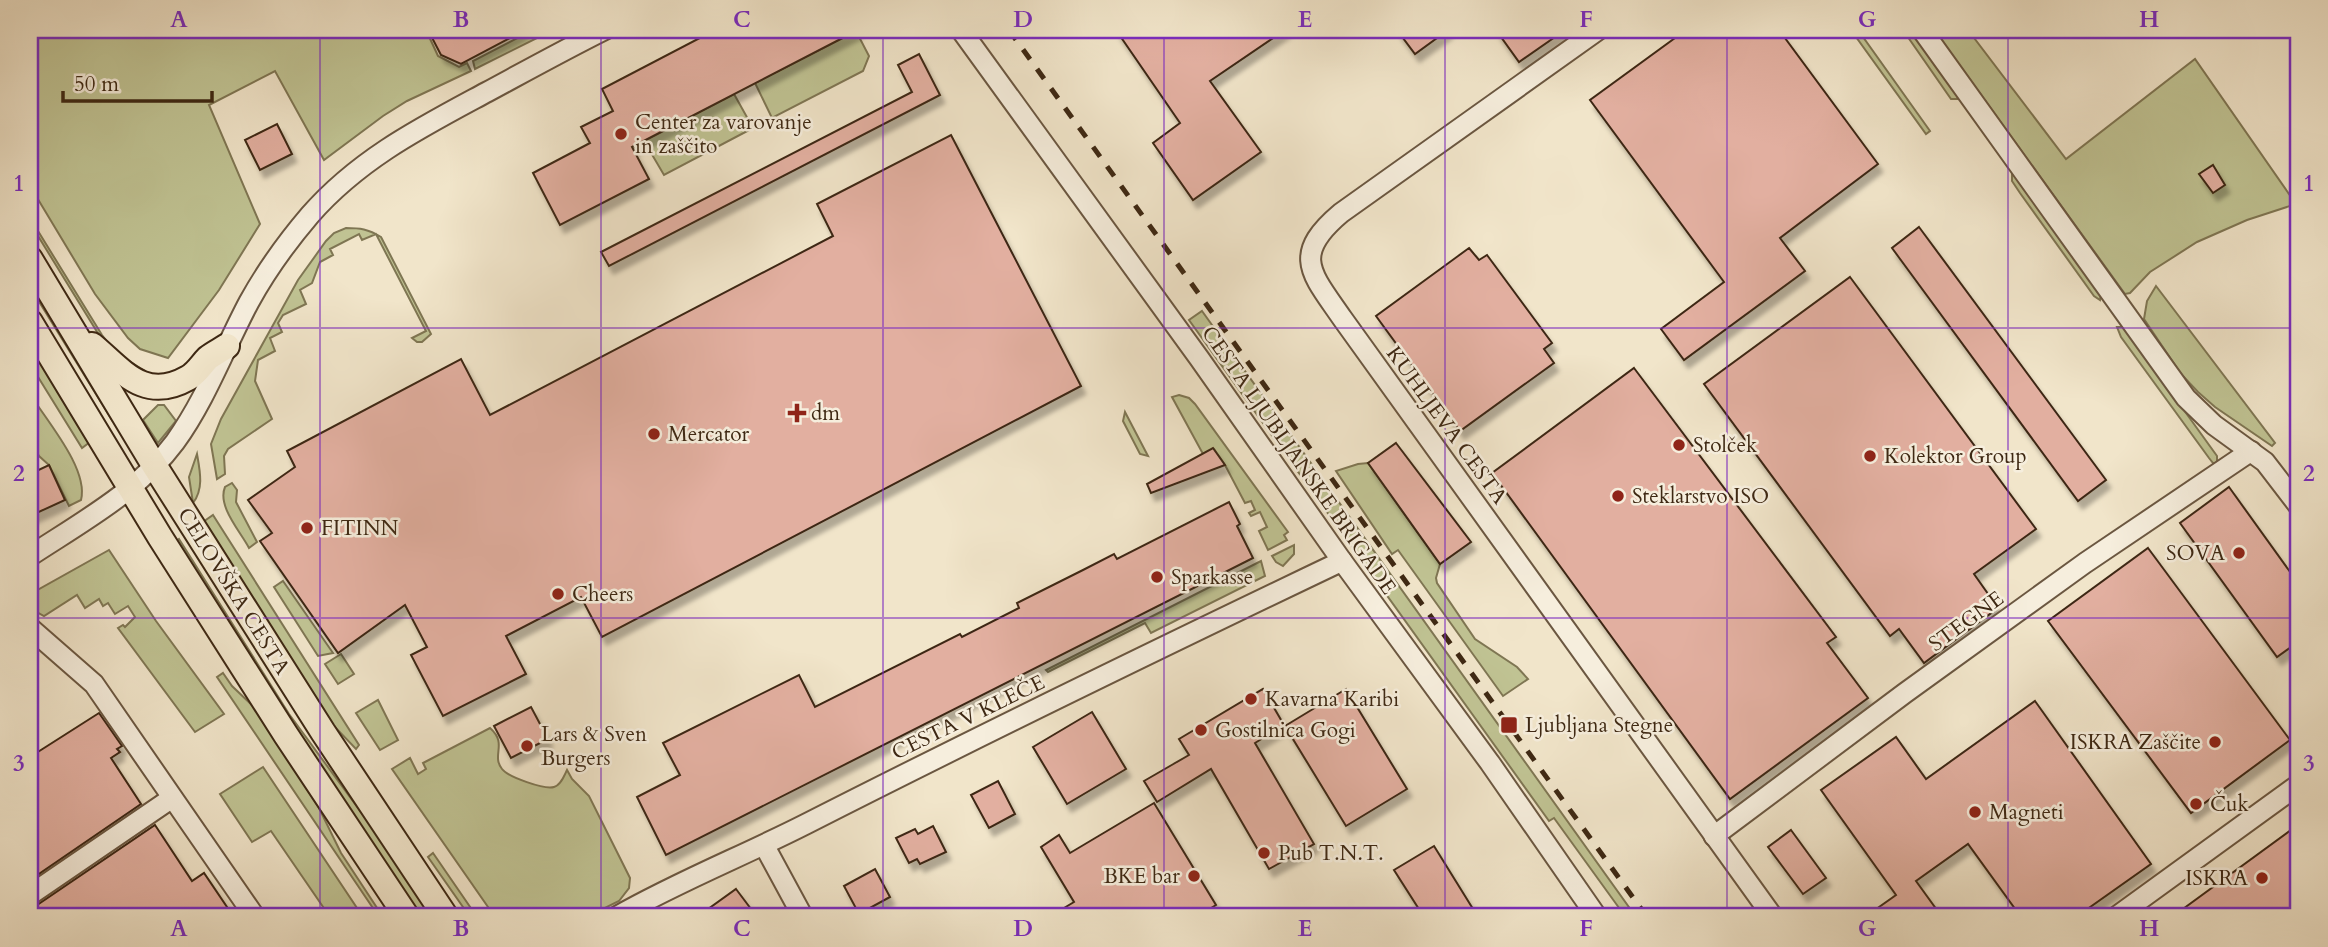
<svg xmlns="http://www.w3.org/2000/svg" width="2328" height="947" viewBox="0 0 2328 947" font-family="Cardo,serif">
<defs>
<filter id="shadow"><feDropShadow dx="4.5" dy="8" stdDeviation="2" flood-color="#0004"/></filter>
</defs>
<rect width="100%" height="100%" fill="#f1e5ca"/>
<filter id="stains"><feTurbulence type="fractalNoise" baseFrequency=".00286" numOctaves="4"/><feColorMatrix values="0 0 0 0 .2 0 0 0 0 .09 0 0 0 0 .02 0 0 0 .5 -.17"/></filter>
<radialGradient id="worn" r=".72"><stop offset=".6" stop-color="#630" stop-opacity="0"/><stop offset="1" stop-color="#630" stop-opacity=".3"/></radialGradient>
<g fill="#c0c393" stroke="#7f7653" stroke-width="2">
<path d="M30,30H426L438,56L459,67L467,63L471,71L407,101L383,116L324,160L275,71L209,105L260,224L219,290L168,358L140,349L128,338L95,294L30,186Z"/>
<path d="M533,30H553L475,69L473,61Z"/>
<path d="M1851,30H1858L1930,131L1926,134Z"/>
<path d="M1903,30H1911L1957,94L1958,99H1951Z"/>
<path d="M1934,30H1968L2066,159L2195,59L2296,204L2247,220L2197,242L2150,272L2130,293L2125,294Z"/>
<path d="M856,31L869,56L863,71L772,118L755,83Z"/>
<path d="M734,94L753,128L664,175L644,141Z"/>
<path d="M2012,174L2015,176L2101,294L2100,300L2094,296L2020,193L2012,181Z"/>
<path d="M30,218L102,335L116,353L145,371V376L107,348L30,223Z"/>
<path d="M346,228C360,228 368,229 381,237L431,334L422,342H417L412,338L426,331L376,234L362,240L359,234L330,249L333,255L320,262L312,283L300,290L306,304L283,315L278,323L282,332L270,338L275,351L258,360L255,381L272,419L228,449L224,456L225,474L217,479L211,444L221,419L298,280L326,241L334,233Z"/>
<path d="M30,279L115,418L112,420L30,287Z"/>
<path d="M2156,286L2275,443L2272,446L2215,407L2198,392L2181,374L2144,319L2147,301Z"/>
<path d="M1202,311L1636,917H1626L1622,912L1554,818L1549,821L1189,320Z"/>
<path d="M2117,327H2124L2217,456V463H2213L2209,458L2121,337Z"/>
<path d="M30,343L90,442L82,448L30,364Z"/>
<path d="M30,394C46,420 89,469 81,500L69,506L49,465L39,456L30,440Z"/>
<path d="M1179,395L1189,398L1195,404L1288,532L1284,535L1287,540L1268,550L1259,531L1267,527L1260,512L1251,516L1249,513L1255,510L1251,501L1245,503L1225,465L1214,449L1203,454L1172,397Z"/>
<path d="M158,405H164L176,421L158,443L143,420Z"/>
<path d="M1125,412L1148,456L1140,454L1123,421Z"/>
<path d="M197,454C200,471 204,489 193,503L189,477Z"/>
<path d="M1368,463L1440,564L1436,578L1437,583L1475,639L1517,667L1528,679L1503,696L1398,550L1392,554L1336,471L1358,464Z"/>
<path d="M232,483L237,490L236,502L257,542L249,548C240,531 217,506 225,487Z"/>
<path d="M213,515L359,745L356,749L331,723L203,522Z"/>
<path d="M179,539L289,714L369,823L434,917H419L362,832L176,541Z"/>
<path d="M1294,545V554L1283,566L1276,562L1272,556Z"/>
<path d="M109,550L156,621L224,714L195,732L118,628L123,625L125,627L135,617L128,606L115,614L108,603L103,606L99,599L85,608L77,595L44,616L35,611L30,601L34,592Z"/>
<path d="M1261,561L1265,576L1151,633L1145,623L1048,672L1046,670Z"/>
<path d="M283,581L333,653L318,656L274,587Z"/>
<path d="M341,654L354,674L338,684L325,664Z"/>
<path d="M223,673L232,686L255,708L319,808L341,853L383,917H379L217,677Z"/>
<path d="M378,700L398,740L380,750L356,713Z"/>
<path d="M490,728C508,744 491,755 502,769C508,777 545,790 554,787C561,785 564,776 567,770L572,779L589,796L630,878L629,888L619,901L587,917H495L392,769L410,758L418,774L426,769L423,763Z"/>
<path d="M263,767L363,917H330L271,831L252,842L220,794Z"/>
<path d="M433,853L477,917H470L428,857Z"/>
</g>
<g fill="#e2afa0" stroke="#3e2813" stroke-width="2" filter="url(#shadow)">
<path d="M428,30H525L461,64L441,55Z"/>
<path d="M715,30H858L632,147L649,179L560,225L533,173L590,143L581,127L613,111L602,89Z"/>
<path d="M1116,30H1285L1210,81L1261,152L1193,200L1153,143L1180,123Z"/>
<path d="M1397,30H1448L1415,54Z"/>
<path d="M1496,30H1565L1519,62Z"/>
<path d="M1686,30H1779L1878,164L1780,238L1805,271L1684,360L1661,329L1724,282L1590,100Z"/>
<path d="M919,54L940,95L609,266L601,252L912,92L898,65Z"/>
<path d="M277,124L292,154L260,170L245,140Z"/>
<path d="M951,135L1081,386L602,637L581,597L506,636L526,674L443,716L411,655L427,647L405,605L338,653L260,541L272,533L248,500L295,467L287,451L461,359L490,415L833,236L817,204Z"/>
<path d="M2213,165L2225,185L2213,193L2199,174Z"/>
<path d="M1919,227L2106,480L2078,501L1892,248Z"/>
<path d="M1469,248L1479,260L1487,255L1552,343L1544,349L1554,363L1460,431L1376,316Z"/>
<path d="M1850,277L2036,529L1974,574L1998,608L1924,663L1899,629L1890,636L1704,384Z"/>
<path d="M1634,368L1836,637L1827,643L1868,698L1730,799L1492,473Z"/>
<path d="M1396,443L1471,542L1440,564L1368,463Z"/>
<path d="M1213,448L1225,465L1151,493L1147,484Z"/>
<path d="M49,465L65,500L30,516V474Z"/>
<path d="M2229,487L2298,583V642L2277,657L2180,523Z"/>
<path d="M1229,502L1240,524L1237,526L1253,558L666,855L637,797L680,775L663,743L799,675L815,707L960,634L962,637L1019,608L1017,603L1083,570L1114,554L1117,559Z"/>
<path d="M2148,548L2290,740L2191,813L2048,621Z"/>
<path d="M1263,689L1284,725L1255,743L1314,844L1269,869L1211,769L1157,802L1144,781L1189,755L1179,739Z"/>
<path d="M1346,689L1407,789L1346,826L1285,726Z"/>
<path d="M2035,701L2151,864L2076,917H2021L1968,844L1916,881L1942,917H1865L1896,895L1821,790L1896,737L1926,779Z"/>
<path d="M531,707L548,739L511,758L494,726Z"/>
<path d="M1092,712L1126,769L1067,804L1033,747Z"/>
<path d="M99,713L122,746L117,749L120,752L111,758L141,804L30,880V757Z"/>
<path d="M998,781L1015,814L989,828L971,795Z"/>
<path d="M1154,803L1216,905L1196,917H1049L1074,902L1041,847L1059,835L1070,853Z"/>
<path d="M155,825L192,881L204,873L229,910L218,917H30V907L37,905Z"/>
<path d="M933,826L946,852L920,864L917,859L909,863L896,838L915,829L918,834Z"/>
<path d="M1791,830L1826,878L1803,894L1768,847Z"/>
<path d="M2291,830L2298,840V917H2172Z"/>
<path d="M1434,846L1478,917H1424L1394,870Z"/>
<path d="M875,869L890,897L859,914L844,886Z"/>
<path d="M736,889L757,917H697Z"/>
</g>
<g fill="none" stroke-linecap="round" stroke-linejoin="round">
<g stroke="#6b5741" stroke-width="23">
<g id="minor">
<path d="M961,30L1199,358L1342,561L1490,763L1597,917"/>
<path d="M1598,30L1341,213C1291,255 1311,273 1342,318L1773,917"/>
<path d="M1922,30L2186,398L2214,425L2265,462L2298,505"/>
<path d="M30,556C80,523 139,491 175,442C206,399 224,349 249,302C266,271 287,242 310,215C360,158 422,127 487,92C526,71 564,50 604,30"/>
<path d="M30,628L94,684L255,917"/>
<path d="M1714,836L1905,693L2085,563L2251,451"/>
<path d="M764,845L803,917"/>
<path d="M30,895L172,798"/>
<path d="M616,917C677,882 743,856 806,824C983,734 1162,647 1342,561"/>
<path d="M2116,917L2298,785"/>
</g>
</g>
<g stroke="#3e2813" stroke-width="28">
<g id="major">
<path d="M30,259L154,465L323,732L446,917"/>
<path d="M30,322L160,537L286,735L407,917"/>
<path d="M92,345C122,370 144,403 188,378C197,373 201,365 208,358C213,354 221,350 227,346"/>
</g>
</g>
<use href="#minor" stroke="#f6eedd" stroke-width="19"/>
<use href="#major" stroke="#f1e5ca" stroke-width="24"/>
<path stroke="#3e2813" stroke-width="5" stroke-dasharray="12 12" stroke-linecap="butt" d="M1009,30L1647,917"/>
</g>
<path fill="none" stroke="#7b2cbf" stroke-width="2" stroke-opacity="0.55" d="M320,30V917M601,30V917M883,30V917M1164,30V917M1445,30V917M1727,30V917M2008,30V917M30,328H2298M30,618H2298"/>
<g fill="#8f2418" stroke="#f6eedd" stroke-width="2.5">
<circle cx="621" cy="134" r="7"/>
<path d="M793.5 402.5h7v7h7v7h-7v7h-7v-7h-7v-7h7z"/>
<circle cx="654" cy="434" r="7"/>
<circle cx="1679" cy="445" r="7"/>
<circle cx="1870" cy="456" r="7"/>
<circle cx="1618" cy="496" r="7"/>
<circle cx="307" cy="528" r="7"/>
<circle cx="2239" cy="553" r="7"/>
<circle cx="1157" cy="577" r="7"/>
<circle cx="558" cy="594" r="7"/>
<circle cx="1251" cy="699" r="7"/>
<rect x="1500" y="716" width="18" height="18" rx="3.5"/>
<circle cx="1201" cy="730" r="7"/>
<circle cx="2215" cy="742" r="7"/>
<circle cx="527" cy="746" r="7"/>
<circle cx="2196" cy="804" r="7"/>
<circle cx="1975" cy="812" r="7"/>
<circle cx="1264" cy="853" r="7"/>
<circle cx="1194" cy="876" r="7"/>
<circle cx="2262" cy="878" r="7"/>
</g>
<g text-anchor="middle" stroke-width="5" stroke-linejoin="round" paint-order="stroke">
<g font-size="21" fill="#3e2813" stroke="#f6eedd" text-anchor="start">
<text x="635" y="129">Center za varovanje<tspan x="635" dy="24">in zaščito</tspan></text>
<text x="811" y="420">dm</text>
<text x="668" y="441">Mercator</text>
<text x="1693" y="452">Stolček</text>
<text x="1884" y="463">Kolektor Group</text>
<text x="1632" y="503">Steklarstvo ISO</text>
<text x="321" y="535">FITINN</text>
<text x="2225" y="560" text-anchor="end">SOVA</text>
<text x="1171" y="584">Sparkasse</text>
<text x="572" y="601">Cheers</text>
<text x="1265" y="706">Kavarna Karibi</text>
<text x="1525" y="732">Ljubljana Stegne</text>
<text x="1215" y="737">Gostilnica Gogi</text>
<text x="541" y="741">Lars &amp; Sven<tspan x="541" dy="24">Burgers</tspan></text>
<text x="2201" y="749" text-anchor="end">ISKRA Zaščite</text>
<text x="2210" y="811">Čuk</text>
<text x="1989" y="819">Magneti</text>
<text x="1278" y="860">Pub T.N.T.</text>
<text x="1180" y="883" text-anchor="end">BKE bar</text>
<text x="2248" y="885" text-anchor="end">ISKRA</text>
</g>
<g font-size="21" fill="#3e2813" stroke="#f6eedd">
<text transform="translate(1447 425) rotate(54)" y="7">KUHLJEVA CESTA</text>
<text transform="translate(1299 460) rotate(55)" y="7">CESTA LJUBLJANSKE BRIGADE</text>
<text transform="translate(234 591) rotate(58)" y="7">CELOVŠKA CESTA</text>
<text transform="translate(1966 621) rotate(-36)" y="7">STEGNE</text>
<text transform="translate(968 717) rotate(-26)" y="7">CESTA V KLEČE</text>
</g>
</g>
<rect width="2328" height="947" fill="none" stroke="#f1e5ca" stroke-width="77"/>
<path d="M63 91v10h149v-10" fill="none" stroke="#3e2813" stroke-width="3.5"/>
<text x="74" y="91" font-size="21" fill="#3e2813" stroke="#f6eedd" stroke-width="5" paint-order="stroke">50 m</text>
<rect x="38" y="38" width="2252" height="870" fill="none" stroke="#7b2cbf" stroke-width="2.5"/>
<g font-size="23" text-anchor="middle" font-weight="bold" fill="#7b2cbf">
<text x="179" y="27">A</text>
<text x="461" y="27">B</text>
<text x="742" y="27">C</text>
<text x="1023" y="27">D</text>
<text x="1305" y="27">E</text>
<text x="1586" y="27">F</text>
<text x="1867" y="27">G</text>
<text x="2149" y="27">H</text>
<text x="19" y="191">1</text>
<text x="2309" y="191">1</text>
<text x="19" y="481">2</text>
<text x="2309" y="481">2</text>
<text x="19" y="771">3</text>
<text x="2309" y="771">3</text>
<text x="179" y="936">A</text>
<text x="461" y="936">B</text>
<text x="742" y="936">C</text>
<text x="1023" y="936">D</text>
<text x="1305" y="936">E</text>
<text x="1586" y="936">F</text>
<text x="1867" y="936">G</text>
<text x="2149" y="936">H</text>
</g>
<rect width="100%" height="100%" filter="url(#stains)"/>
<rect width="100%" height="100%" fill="url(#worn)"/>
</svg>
